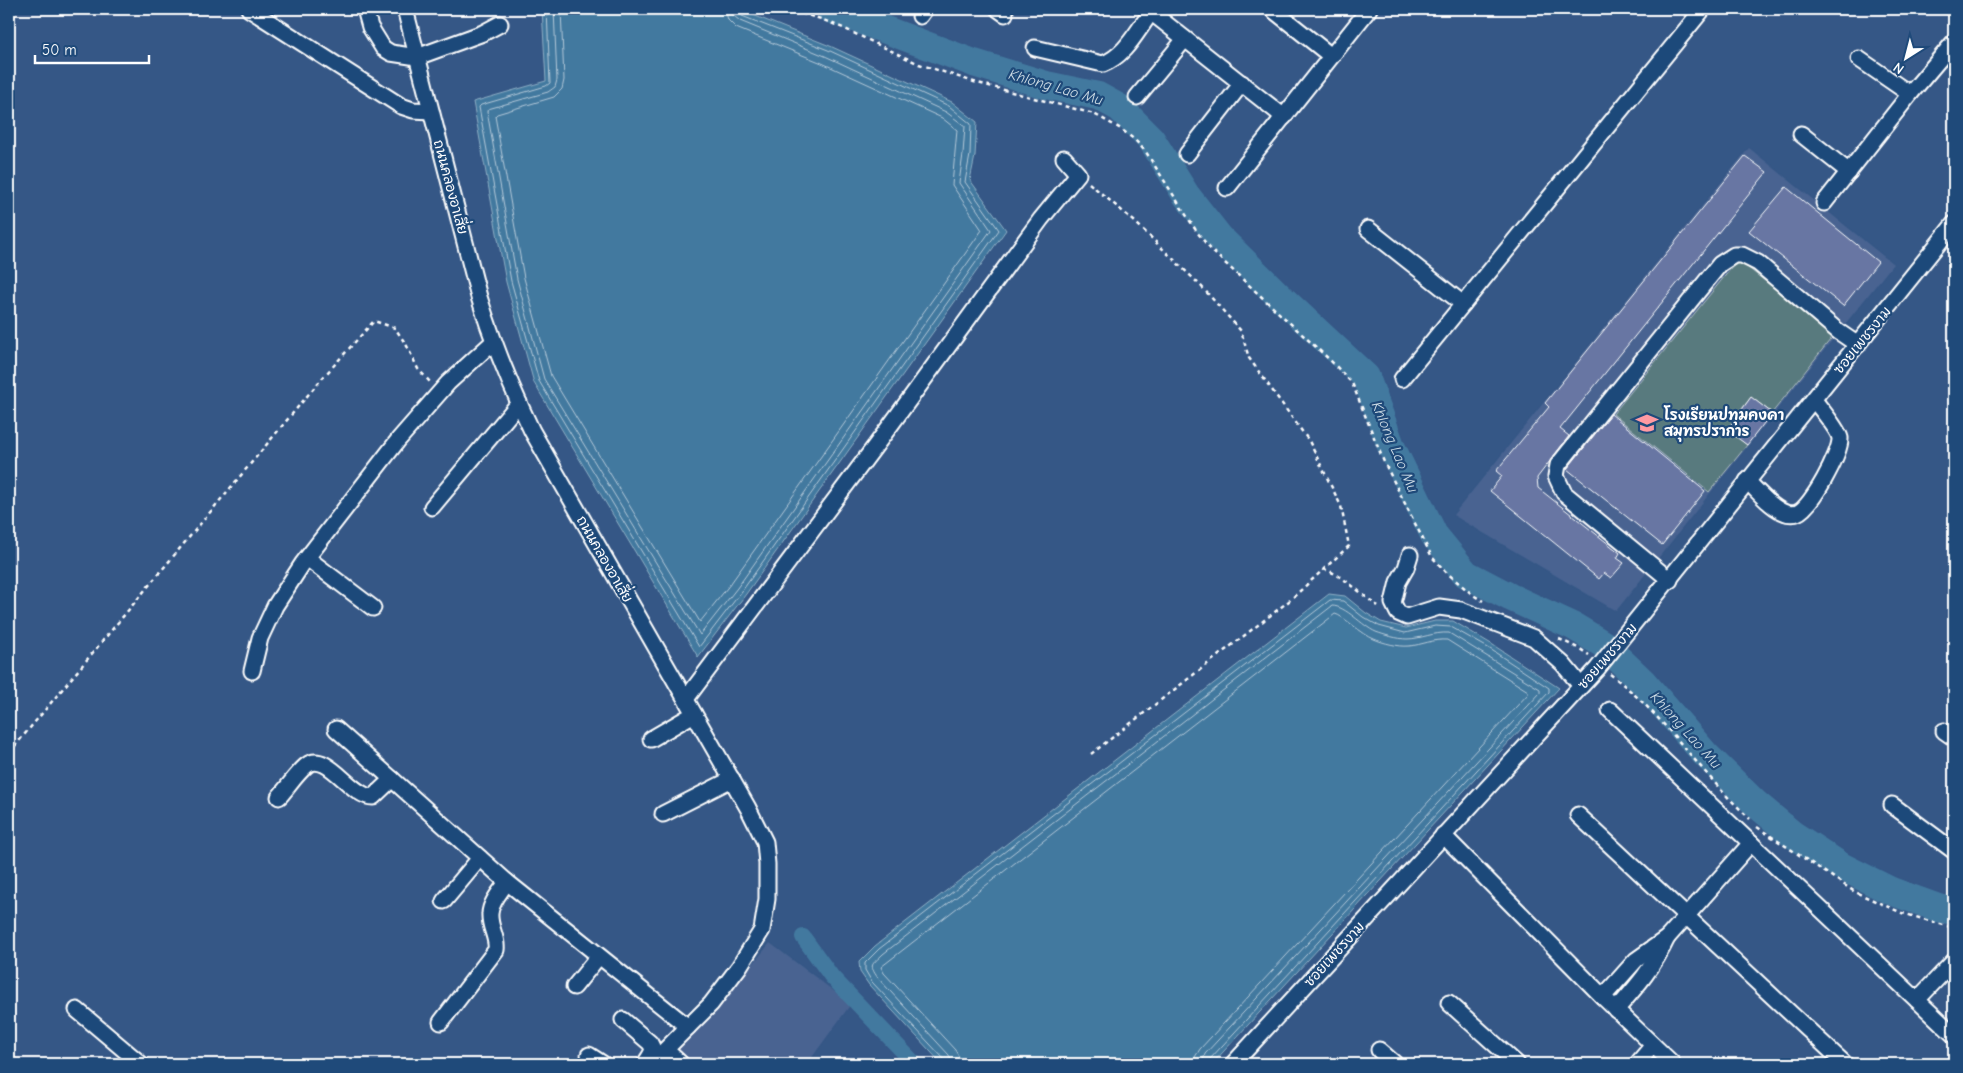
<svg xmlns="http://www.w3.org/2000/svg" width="1963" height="1073" viewBox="0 0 1963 1073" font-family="'Comic Neue','Playpen Sans Thai',sans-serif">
<rect width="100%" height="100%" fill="#355786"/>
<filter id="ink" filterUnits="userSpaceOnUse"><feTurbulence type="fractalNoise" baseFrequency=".02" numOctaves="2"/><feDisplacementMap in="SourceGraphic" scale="10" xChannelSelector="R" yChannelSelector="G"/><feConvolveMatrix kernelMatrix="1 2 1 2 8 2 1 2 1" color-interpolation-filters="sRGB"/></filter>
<g filter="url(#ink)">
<g fill="#486391">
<path d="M1749,148L1893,264L1616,611L1453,515Z"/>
<path d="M770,943L851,1004L807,1064H664L713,1013Z"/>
</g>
<path fill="#597a7e" stroke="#acbcbe" d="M1738,260L1834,335L1772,413L1751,397L1727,429L1747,445L1709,492L1613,414Z"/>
<g fill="#43799f" stroke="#8eafc5">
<path d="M542,9H738L830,46L952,102L977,122L975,156L970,180L1006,230L746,594L698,657L534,383L506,282L473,102L546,81Z"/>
<path d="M1329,594L1345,596L1366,613L1381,622L1406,628L1435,621H1453L1493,645L1559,688L1212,1064H942L869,985L860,972L859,962L875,946Z"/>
</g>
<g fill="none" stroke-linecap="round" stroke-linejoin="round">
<g stroke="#b4c9d9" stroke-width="1">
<path d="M547,9L550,83L546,86L481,105L479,107L511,281L539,381L699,647L742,591L999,230L965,182L970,155L971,124L949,106L828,50L742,16L739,9"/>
<path d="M554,9L557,80L555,87L548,92L488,109L487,111L517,279L544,379L700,635L737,588L991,230L959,183L963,154L965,126L946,112L825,56L740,21L734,16L732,9"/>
<path d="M561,9L564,80L562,89L554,97L497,114L495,116L524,278L551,376L700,622L731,583L982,230L952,185L957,130L942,118L822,63L736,28L728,20L725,9"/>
<path d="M946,1064L944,1059L872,982L865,970V963L879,949L1330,600L1343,601L1363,617L1379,626L1405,633L1435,626L1451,627L1490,649L1549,688V692L1210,1059L1208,1064"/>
<path d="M952,1064L949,1055L878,978C868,964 872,965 883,954L1332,606C1346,606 1362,626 1376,632C1384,635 1398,639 1407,639C1421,639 1433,632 1449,633L1540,689V693L1205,1054L1202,1064"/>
<path d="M960,1064L959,1057L955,1050L884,973L881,967L1335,614C1342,615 1363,635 1374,639C1383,643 1399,647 1409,646C1422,645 1433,639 1447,640L1528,691V694L1200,1049L1195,1057V1064"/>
</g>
<path stroke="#43799f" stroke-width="16" d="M803,937L832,977L915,1064"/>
<path stroke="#43799f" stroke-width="28" d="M830,9L974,63L1046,85L1098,96L1120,108L1151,139L1186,195L1219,237L1278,295L1366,377L1391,446L1434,535L1466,574L1510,597L1573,626L1603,644L1643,682L1705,754L1755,803L1792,834L1841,866L1891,891L1938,908L1954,911"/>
</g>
<g fill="#6776a3" stroke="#fff">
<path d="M1745,156L1767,172L1560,429L1569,436L1537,478L1538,488L1620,553L1617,558L1624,563L1611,578L1604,573L1599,579L1490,491L1502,476L1496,471L1549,407L1545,403Z"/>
<path d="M1786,187L1878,262L1843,306L1749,231Z"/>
<path d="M1751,397L1772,413L1747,445L1727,430Z"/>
<path d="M1611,414L1705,491L1662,545L1567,469Z"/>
</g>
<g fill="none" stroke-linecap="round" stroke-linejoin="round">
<g stroke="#fff" stroke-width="19">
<g id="minor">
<path d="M249,9L401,106L413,110L431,111"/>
<path d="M365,9L370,27L383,48L391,53L417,57L483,33L500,24"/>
<path d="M405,9L479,297C494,346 510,385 532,431L748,808L765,842L767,864V899L762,930L739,967L711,1004L651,1064"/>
<path d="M998,9L1005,14"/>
<path d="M1272,9L1331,56"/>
<path d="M1151,12L1284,117"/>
<path d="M920,16L925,9"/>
<path d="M1035,48L1103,64C1127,55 1138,28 1154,9"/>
<path d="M1859,59L1910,94"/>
<path d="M1137,97L1185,39"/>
<path d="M1801,134L1849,172"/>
<path d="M1187,154L1242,83"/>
<path d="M1227,188L1369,9"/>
<path d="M1824,203L1910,94L1954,42"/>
<path d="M1368,229L1463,304"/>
<path d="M1402,379L1703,9"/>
<path d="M1747,481C1758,491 1771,508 1786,513C1788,514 1795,514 1797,513C1811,508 1841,453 1840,438C1838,429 1820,408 1814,400"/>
<path d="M432,507L519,403"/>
<path d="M1410,555L1406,568L1398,582L1393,603L1398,613L1407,617L1439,607L1461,610L1534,638L1563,664L1581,686"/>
<path d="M307,558L373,608"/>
<path d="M1670,580L1564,493L1556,476L1558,465L1720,264L1734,255H1742L1758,263L1839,332L1858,345"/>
<path d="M252,671L260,638L275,606L303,563L399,439L448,383L493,342"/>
<path d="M686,699L876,445L1041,219L1078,174L1064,158"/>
<path d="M1610,710L1953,1034"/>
<path d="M336,729L507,882L688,1027"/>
<path d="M1944,731L1954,738"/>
<path d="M651,739L694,714"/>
<path d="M279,797C288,787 297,773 307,765C327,750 351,797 373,797L392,779"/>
<path d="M1892,805L1954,851"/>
<path d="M663,814L732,779"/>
<path d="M1578,815L1845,1064"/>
<path d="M1443,835L1603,997L1673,1064"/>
<path d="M444,901L480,858"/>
<path d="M574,987L599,956"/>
<path d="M1603,997L1636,960L1667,938L1751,843"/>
<path d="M1917,1000L1954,961"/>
<path d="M1449,1003L1517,1064"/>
<path d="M77,1010L141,1064"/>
<path d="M1616,1010C1637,986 1653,968 1667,938"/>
<path d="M623,1020L650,1043C656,1052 649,1056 645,1064"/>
<path d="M441,1022L496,950C498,938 489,927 490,914C490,903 501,891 507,882"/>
<path d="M666,1050L681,1064"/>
<path d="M1379,1050L1395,1064"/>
<path d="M589,1055L603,1064"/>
<path d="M1233,1064L1597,669L1954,224"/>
<path d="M1637,1064L1653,1045"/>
</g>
</g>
<g stroke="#fff" stroke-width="2.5" stroke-dasharray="4 4" stroke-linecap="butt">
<path d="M786,9L821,19L843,28L919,64L974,82L1094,114L1121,129L1135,140L1146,152L1197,232L1212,251L1331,361L1352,383L1384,462L1432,557L1447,573L1473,595L1483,601"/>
<path d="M1089,183L1134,221L1201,286L1241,331L1249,358L1309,441L1341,506L1349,546L1289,601L1091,754"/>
<path d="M1323,569C1344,575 1360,594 1378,606"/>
<path d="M1559,639L1580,649L1589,655"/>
<path d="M1610,674C1651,705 1681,745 1715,783C1726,796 1738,807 1750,819"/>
<path d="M9,753L318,383L374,321L395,328L407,346L418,369L430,382"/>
<path d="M1757,827L1855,892L1902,913L1954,928"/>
</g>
<use href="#minor" stroke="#1f4a7a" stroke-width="15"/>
</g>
</g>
<defs>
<g id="school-bare" transform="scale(1.725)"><path d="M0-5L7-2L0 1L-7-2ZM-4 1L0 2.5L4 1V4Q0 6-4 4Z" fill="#ff9aa2" stroke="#1f4a7a" stroke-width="2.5" paint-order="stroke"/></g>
</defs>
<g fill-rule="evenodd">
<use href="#school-bare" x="1647" y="423"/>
</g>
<g text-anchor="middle" stroke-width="4.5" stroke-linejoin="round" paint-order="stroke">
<g font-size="14" fill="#fff" stroke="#1f4a7a">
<text transform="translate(451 187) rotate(75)" y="5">ถนนคลองอาเสี่ย</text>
<text transform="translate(1862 340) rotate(-51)" y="5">ซอยเพชรงาม</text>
<text transform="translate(605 559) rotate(60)" y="5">ถนนคลองอาเสี่ย</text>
<text transform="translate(1607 656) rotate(-49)" y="5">ซอยเพชรงาม</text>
<text transform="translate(1334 954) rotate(-48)" y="5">ซอยเพชรงาม</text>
</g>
<g font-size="14" font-weight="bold" fill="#fff" stroke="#1f4a7a" text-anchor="start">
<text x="1664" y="420">โรงเรียนปทุมคงคา<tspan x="1664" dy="16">สมุทรปราการ</tspan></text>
</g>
<g font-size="15" font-style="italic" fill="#d0dee7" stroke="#1f4a7a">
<text transform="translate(1056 87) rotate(16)" y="5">Khlong Lao Mu</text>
<text transform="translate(1395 447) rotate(67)" y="5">Khlong Lao Mu</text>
<text transform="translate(1686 730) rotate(48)" y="5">Khlong Lao Mu</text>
</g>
</g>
<rect width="1963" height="1073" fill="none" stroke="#1f4a7a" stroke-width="30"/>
<rect x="15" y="15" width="1933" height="1043" fill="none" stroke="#fff" stroke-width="2" filter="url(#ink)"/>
<g transform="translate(1906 58) rotate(216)" stroke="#1f4a7a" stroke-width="4" paint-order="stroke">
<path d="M0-4L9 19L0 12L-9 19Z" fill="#ffffff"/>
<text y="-8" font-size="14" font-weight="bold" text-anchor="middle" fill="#ffffff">N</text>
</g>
<path d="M35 55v8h114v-8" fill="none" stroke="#ffffff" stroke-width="2.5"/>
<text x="42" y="55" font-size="15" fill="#ffffff" stroke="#1f4a7a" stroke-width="4" paint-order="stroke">50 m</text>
</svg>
